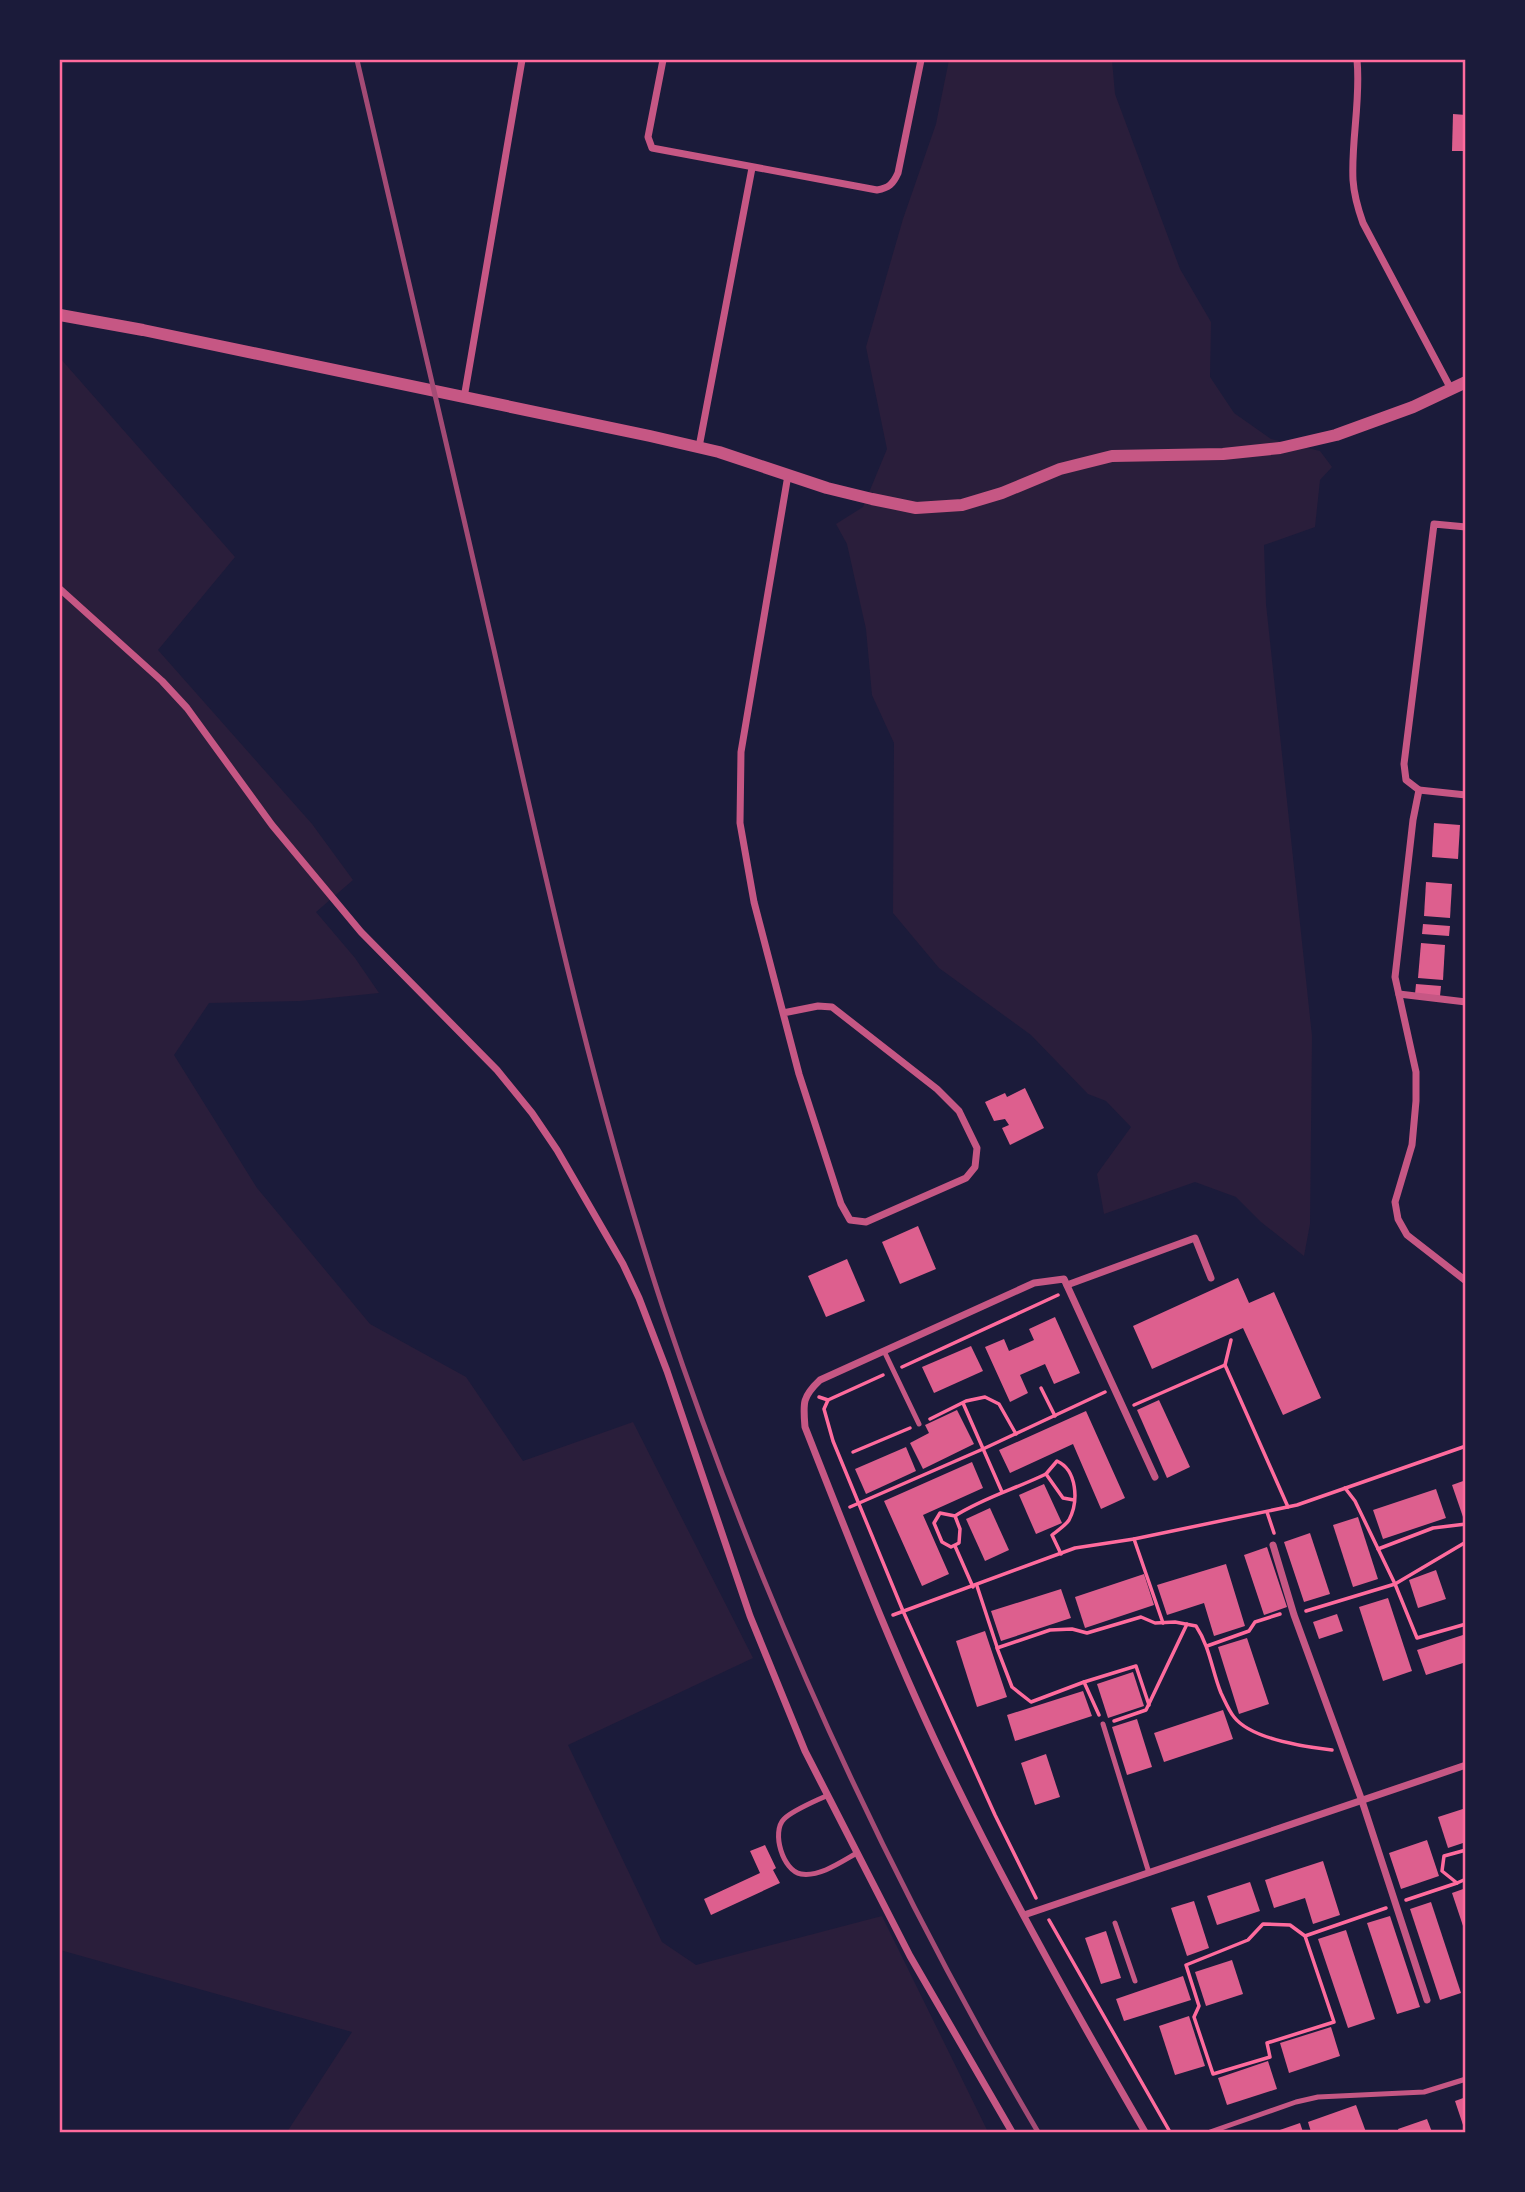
<svg xmlns="http://www.w3.org/2000/svg" width="1525" height="2192" viewBox="0 0 1525 2192" font-family="'Titillium Web',sans-serif">
<rect width="100%" height="100%" fill="#1b1b3a"/>
<g fill="#2a1e3b">
<path d="M949,60H1112L1115,94L1180,269L1211,322L1210,377L1234,413L1271,439L1320,451L1332,467L1320,480L1315,527L1264,545L1266,604L1312,1036L1310,1224L1304,1256L1261,1222L1236,1197L1195,1182L1104,1214L1097,1174L1131,1127L1106,1101L1088,1094L1031,1035L939,968L893,913L894,743L872,695L866,629L847,544L836,524L863,507L887,449L866,347L903,219L936,124Z"/>
<path d="M60,358L235,557L158,650L312,824L353,880L316,912L355,958L379,993L300,1001L209,1003L174,1055L257,1188L370,1324L466,1377L523,1461L633,1422L753,1658L568,1745L662,1942L696,1965L882,1916L988,2132H287L352,2032L60,1950Z"/>
</g>
<g fill="#dd5f8e">
<path d="M1453,114L1466,115V151H1452Z"/>
<path d="M1434,823L1460,825L1458,859L1432,857Z"/>
<path d="M1426,882L1452,884L1450,918L1424,916Z"/>
<path d="M1423,924L1450,926L1449,936L1422,934Z"/>
<path d="M1421,943L1445,945L1443,980L1418,978Z"/>
<path d="M1416,984L1441,986L1440,996L1415,994Z"/>
<path d="M1025,1088L1044,1128L1010,1145L1002,1128L1009,1125L1005,1119L994,1121L985,1102L1005,1093L1007,1097Z"/>
<path d="M918,1226L936,1269L900,1284L882,1242Z"/>
<path d="M847,1259L865,1301L826,1317L808,1276Z"/>
<path d="M1238,1278L1249,1303L1274,1292L1321,1398L1283,1415L1243,1328L1152,1369L1133,1326Z"/>
<path d="M1055,1317L1080,1373L1054,1384L1045,1364L1020,1375L1028,1393L1010,1402L985,1347L1004,1339L1009,1351L1034,1340L1029,1329Z"/>
<path d="M971,1346L983,1371L934,1393L922,1367Z"/>
<path d="M1159,1400L1190,1467L1167,1478L1137,1410Z"/>
<path d="M957,1410L974,1444L923,1469L910,1443L929,1433L925,1425Z"/>
<path d="M1086,1411L1125,1498L1101,1509L1073,1444L1010,1473L999,1450Z"/>
<path d="M906,1447L916,1471L866,1494L855,1469Z"/>
<path d="M972,1462L983,1488L923,1515L949,1574L922,1586L884,1501Z"/>
<path d="M1466,1480V1516L1463,1517L1452,1485Z"/>
<path d="M1044,1484L1062,1523L1036,1534L1019,1495Z"/>
<path d="M1436,1489L1446,1518L1383,1539L1373,1510Z"/>
<path d="M990,1508L1009,1550L985,1561L966,1519Z"/>
<path d="M1358,1517L1378,1579L1353,1587L1333,1525Z"/>
<path d="M1310,1533L1330,1594L1304,1602L1284,1542Z"/>
<path d="M1267,1547L1287,1607L1264,1615L1244,1555Z"/>
<path d="M1226,1564L1245,1626L1214,1636L1204,1603L1167,1615L1157,1585Z"/>
<path d="M1436,1570L1446,1599L1418,1608L1409,1580Z"/>
<path d="M1144,1574L1154,1605L1085,1628L1075,1597Z"/>
<path d="M1061,1589L1071,1618L1001,1641L991,1611Z"/>
<path d="M1388,1598L1412,1671L1383,1681L1359,1607Z"/>
<path d="M1337,1614L1343,1631L1319,1639L1313,1622Z"/>
<path d="M985,1631L1007,1697L977,1707L956,1641Z"/>
<path d="M1466,1634V1662L1426,1675L1417,1650Z"/>
<path d="M1247,1638L1269,1704L1239,1714L1218,1647Z"/>
<path d="M1133,1672L1144,1706L1108,1718L1097,1684Z"/>
<path d="M1083,1691L1092,1716L1015,1741L1007,1715Z"/>
<path d="M1223,1710L1233,1739L1164,1762L1154,1733Z"/>
<path d="M1137,1719L1152,1767L1127,1775L1112,1727Z"/>
<path d="M1046,1754L1060,1797L1035,1805L1021,1763Z"/>
<path d="M1466,1808V1842L1448,1848L1438,1817Z"/>
<path d="M1427,1840L1439,1876L1401,1889L1389,1853Z"/>
<path d="M765,1845L776,1868L773,1870L780,1883L711,1915L704,1899L760,1873L750,1851Z"/>
<path d="M1323,1861L1340,1915L1313,1924L1305,1898L1274,1908L1265,1880Z"/>
<path d="M1250,1882L1260,1911L1217,1925L1207,1896Z"/>
<path d="M1466,1888V1932H1465L1452,1893Z"/>
<path d="M1194,1901L1209,1948L1187,1956L1171,1908Z"/>
<path d="M1431,1902L1461,1993L1440,2000L1410,1909Z"/>
<path d="M1390,1916L1420,2007L1397,2014L1367,1923Z"/>
<path d="M1346,1930L1375,2019L1348,2028L1318,1939Z"/>
<path d="M1106,1931L1121,1978L1101,1984L1085,1938Z"/>
<path d="M1232,1960L1243,1994L1206,2006L1195,1972Z"/>
<path d="M1183,1976L1191,2000L1124,2021L1116,1999Z"/>
<path d="M1189,2016L1205,2066L1175,2075L1159,2026Z"/>
<path d="M1331,2027L1340,2056L1289,2073L1280,2043Z"/>
<path d="M1268,2061L1277,2089L1227,2105L1218,2078Z"/>
<path d="M1466,2097V2131H1465L1455,2101Z"/>
<path d="M1356,2105L1366,2132H1311L1308,2122Z"/>
<path d="M1427,2119L1432,2132H1399L1398,2129Z"/>
<path d="M1300,2123L1303,2132H1274Z"/>
</g>
<g fill="none" stroke-linecap="round" stroke-linejoin="round">
<g stroke="#ff6b9d" stroke-width="3.5">
<path d="M1231,1340L1225,1365L1288,1507"/>
<path d="M902,1367L1058,1295"/>
<path d="M1041,1388L1055,1416"/>
<path d="M819,1397L828,1400L883,1375"/>
<path d="M828,1400L824,1409L833,1441L903,1611L995,1815L1036,1898"/>
<path d="M963,1403L1002,1492"/>
<path d="M1134,1405L1225,1365"/>
<path d="M930,1419L966,1401L985,1397L999,1404L1016,1434"/>
<path d="M853,1452L910,1428"/>
<path d="M850,1507L983,1449L1105,1392"/>
<path d="M1267,1512L1274,1533"/>
<path d="M955,1516L960,1529L959,1543L951,1547L942,1542L934,1523L940,1513L955,1516C983,1498 1015,1489 1046,1474"/>
<path d="M1134,1539L1163,1623"/>
<path d="M1466,1542L1395,1584L1417,1638L1466,1624"/>
<path d="M955,1546L973,1587"/>
<path d="M1378,1549L1433,1528L1466,1524"/>
<path d="M1061,1554L1052,1535C1057,1531 1066,1525 1069,1520C1079,1501 1077,1470 1057,1461L1046,1474L1063,1498L1074,1500"/>
<path d="M977,1586L997,1647"/>
<path d="M1306,1611L1395,1584L1355,1501L1345,1488"/>
<path d="M893,1615L1075,1548L1134,1539L1297,1505L1466,1446"/>
<path d="M1207,1646L1249,1631L1255,1622L1280,1614"/>
<path d="M1084,1682L1136,1666L1149,1705"/>
<path d="M1099,1715L1084,1682L1031,1702L1012,1687L997,1648L1050,1630L1072,1629L1087,1633L1141,1617L1155,1623L1175,1622L1196,1626C1210,1647 1212,1671 1221,1693C1225,1701 1229,1711 1234,1717C1251,1739 1306,1747 1332,1750"/>
<path d="M1114,1721L1146,1710L1187,1624"/>
<path d="M1466,1850L1444,1856L1442,1871L1457,1883L1466,1879"/>
<path d="M1406,1900L1457,1883"/>
<path d="M1049,1920L1170,2132"/>
<path d="M1305,1936L1334,2022L1267,2043L1270,2057L1213,2074L1194,2017L1199,2006L1186,1965L1248,1940L1263,1924L1290,1925L1305,1936L1386,1908"/>
</g>
<g stroke="#c65784" stroke-width="5">
<path d="M884,1351L919,1424"/>
<path d="M1103,1724L1149,1873"/>
<path d="M828,1795C816,1801 793,1810 784,1819C771,1832 783,1871 801,1874C820,1877 841,1862 857,1853"/>
<path d="M1115,1923L1135,1981"/>
<path d="M1210,2132L1296,2102L1318,2097L1424,2092L1466,2079"/>
</g>
<g stroke="#c65784" stroke-width="7">
<path d="M663,60L648,137L652,148L877,190C889,188 893,184 898,173L921,60"/>
<path d="M1357,60C1361,100 1351,140 1353,180C1354,195 1358,209 1363,223L1451,389"/>
<path d="M464,398L522,60"/>
<path d="M699,447L752,168"/>
<path d="M1466,527L1434,524L1404,764L1406,780L1419,790L1413,820L1395,977L1416,1072V1101L1412,1145L1395,1202L1398,1219L1407,1235L1466,1281"/>
<path d="M60,589L162,681L187,708L272,825L361,932L497,1070L532,1113L557,1150L623,1264L639,1298L667,1371L750,1616L805,1751L910,1956L1012,2132"/>
<path d="M1419,790L1466,795"/>
<path d="M1399,994L1466,1002"/>
<path d="M783,1013L818,1006L832,1007L937,1089L959,1111L977,1148L975,1167L966,1178L866,1222L850,1220L841,1204L799,1074L754,902L740,823L741,752L788,475"/>
<path d="M1067,1285L1195,1238L1211,1278"/>
<path d="M1273,1545L1294,1615L1362,1801L1427,2000"/>
<path d="M1024,1915L1466,1765"/>
<path d="M1145,2132C1077,2015 1010,1896 951,1774C896,1661 851,1544 805,1427C803,1403 802,1397 820,1380L1034,1283L1064,1279L1155,1477"/>
</g>
<path stroke="#c65784" stroke-width="12" d="M60,315L143,330L650,436L719,452L827,488L872,499L916,508L962,505L1002,493L1060,469L1112,456L1223,454L1280,448L1336,435L1413,407L1466,382"/>
<path stroke="#a44b75" stroke-width="5" d="M357,60C402,256 449,453 494,650C544,872 593,1096 664,1311C760,1597 885,1873 1038,2132"/>
</g>
<rect width="1525" height="2192" fill="none" stroke="#1b1b3a" stroke-width="122"/>
<rect x="61" y="61" width="1403" height="2070" fill="none" stroke="#ff6b9d" stroke-width="2.5"/>
</svg>
